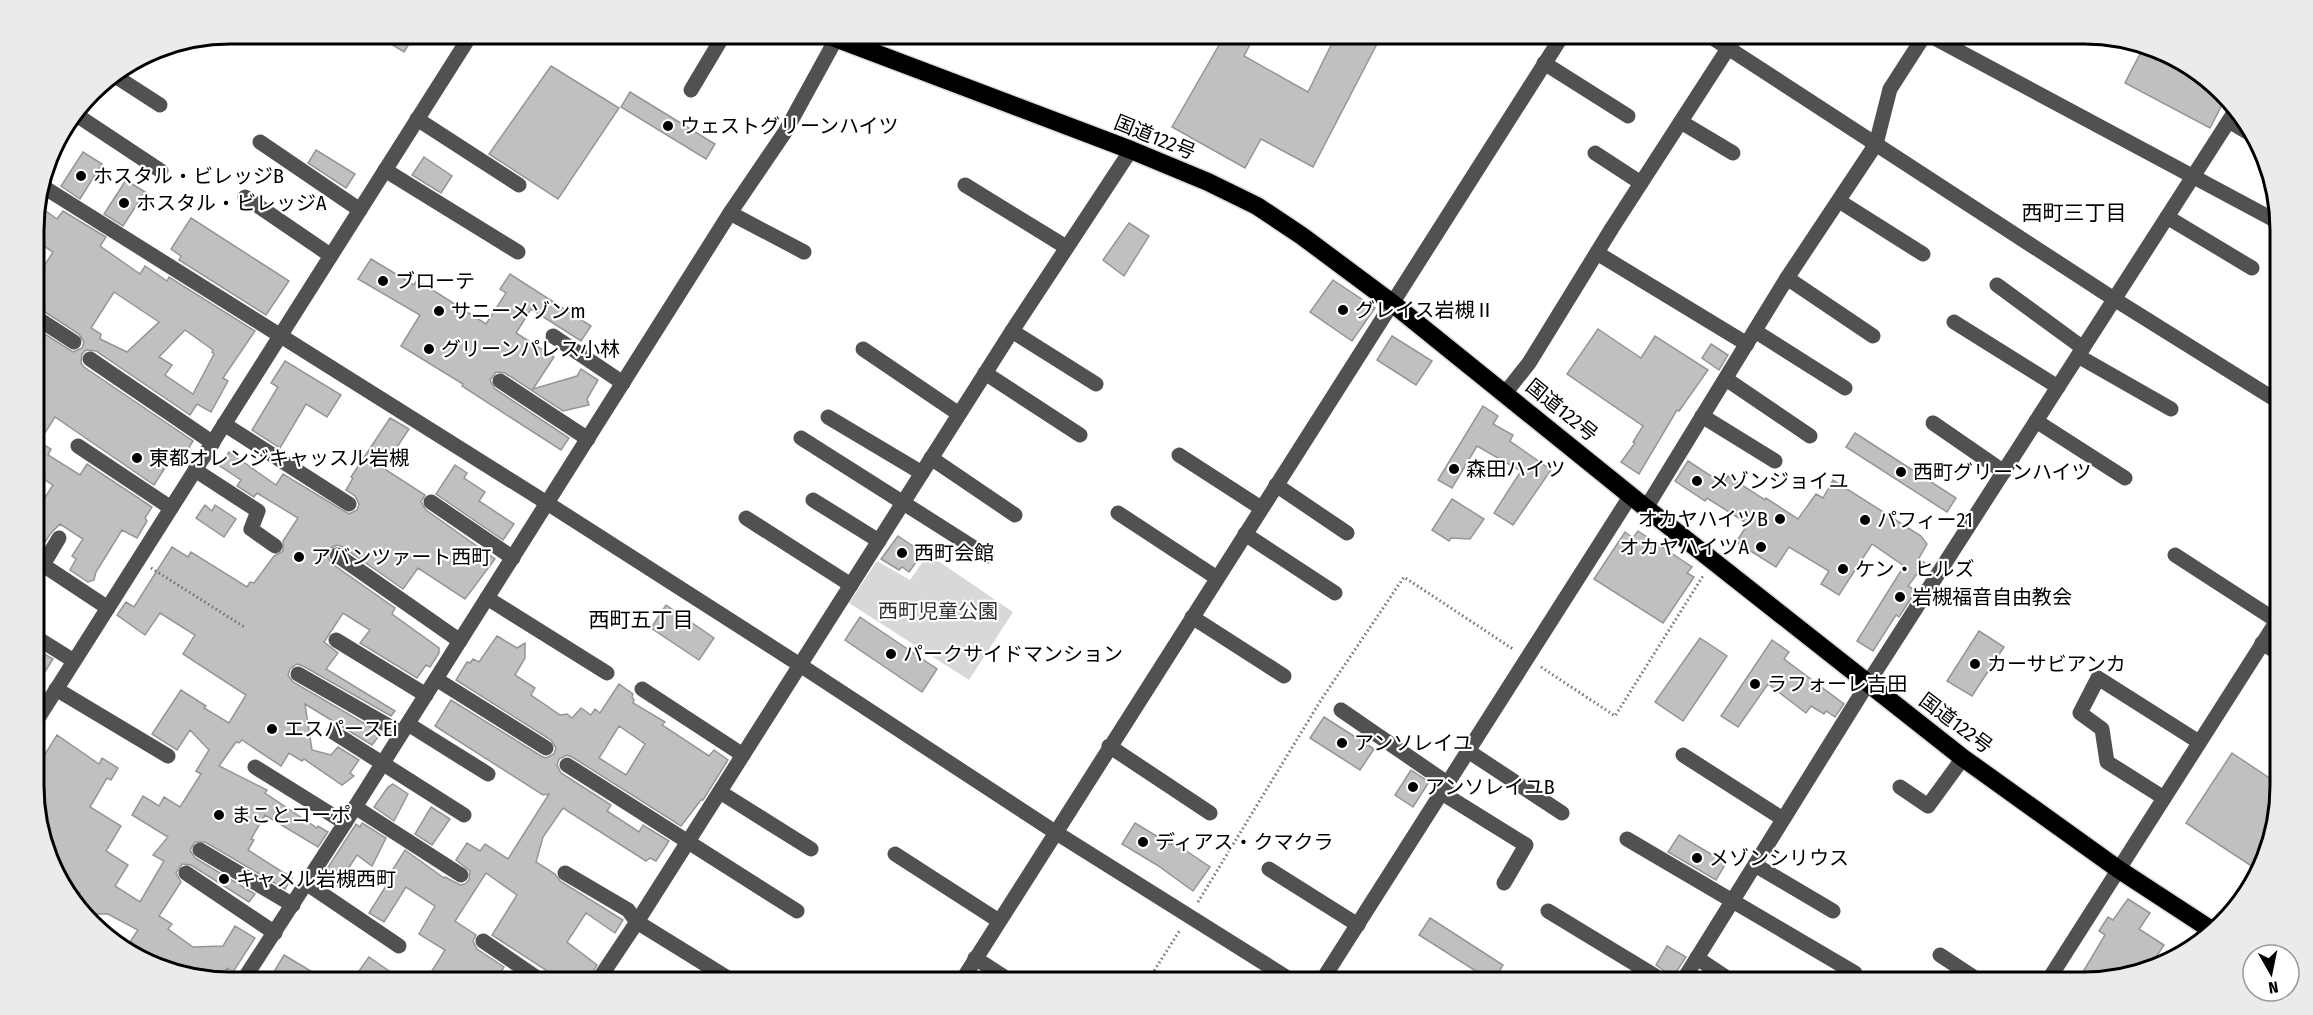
<svg xmlns="http://www.w3.org/2000/svg" width="2313" height="1015" viewBox="0 0 2313 1015" font-family="'Fira Sans Condensed','Noto Sans JP',sans-serif">
<rect width="100%" height="100%" fill="#fff"/>
<path fill="#d8d8d8" d="M928,554L1013,612L969,680L849,603L877,561L910,580Z"/>
<g fill="#c0c0c0" stroke="#959595" stroke-width="1.5" fill-rule="evenodd">
<path d="M373,33H403L412,39L404,52Z"/>
<path d="M1226,33H1256L1244,56L1308,92L1337,33H1370L1380,38L1313,167L1261,139L1245,168L1172,127Z"/>
<path d="M2142,50L2207,85L2225,99L2210,128L2125,83Z"/>
<path d="M551,66L619,108L558,199L489,154Z"/>
<path d="M630,92L715,144L706,159L621,107Z"/>
<path d="M316,150L355,174L346,188L308,163Z"/>
<path d="M83,152L102,164L80,199L61,186Z"/>
<path d="M424,157L452,176L441,193L412,175Z"/>
<path d="M126,180L145,192L123,226L104,214Z"/>
<path d="M43,209L57,219L63,211L106,237L100,246L140,274L145,266L167,281L169,277L255,331L223,378L228,381L211,412L197,404L190,415L96,351L86,350L82,354L81,363L84,367L193,441L185,454L177,449L154,485L55,417L39,442L51,449L48,455L80,475L87,464L152,507L145,518L147,521L137,538L122,530L96,572L94,580L88,582L70,570L76,559L72,556L83,539L60,524L51,533L39,551L34,549V515L53,485L36,474L34,479V374L41,363L34,358V327L73,352L82,348L84,342L79,334L39,308L34,306V282L53,252L33,239L35,211L39,213ZM114,292L159,322L127,352L100,339L101,334L91,328ZM185,330L213,350L212,352L214,354L193,394L165,375L172,365L159,357Z"/>
<path d="M191,218L289,281L266,315L179,260L181,256L171,249Z"/>
<path d="M1129,223L1149,236L1124,276L1103,260Z"/>
<path d="M371,259L414,285L417,280L486,324L506,293L500,289L510,274L591,326L581,341L531,309L516,333L554,357L533,389L577,376L581,369L598,380L587,399L589,405L563,411L505,373L496,372L490,380L495,389L569,438L561,450L462,386L463,384L401,346L420,315L358,279Z"/>
<path d="M1333,280L1375,308L1352,341L1310,312Z"/>
<path d="M1598,329L1641,358L1655,336L1708,370L1679,411L1677,410L1639,474L1621,462L1635,443L1633,442L1643,426L1567,374Z"/>
<path d="M1392,336L1432,361L1416,385L1377,360Z"/>
<path d="M1711,344L1728,355L1719,370L1702,358Z"/>
<path d="M285,361L341,395L327,417L306,404L280,448L252,430L278,387L271,383Z"/>
<path d="M1483,406L1498,416L1493,424L1513,435L1510,441L1551,470L1513,525L1494,513L1521,471L1477,446L1452,488L1438,480Z"/>
<path d="M390,418L409,429L383,468L425,495L421,502L426,510L495,559L465,599L418,568L403,589L343,547L337,545L329,549L327,555L331,563L395,608L392,614L439,648V653L430,667L426,665L417,678L360,643L370,630L343,613L324,642L338,653L326,669L395,711L391,716L303,666L297,664L290,669L288,675L293,682L381,733L372,745L305,704L312,750L331,755L338,747L359,760L350,773L354,776L342,785L304,759L302,761L289,753L281,766L242,740L239,743L236,742L219,766L267,790L265,793L317,828L318,826L328,832L318,847L265,815L251,839L254,840L248,850L292,878L285,889L205,842H195L190,850L195,858L255,894L249,902L191,865L182,864L176,873L181,882L159,916L172,924L168,929L193,947L223,946L235,926L255,938L233,972L227,968L224,973L220,971L217,980L174,971L164,965L162,967L144,955L145,953L130,942L138,930L108,914H96L92,920L76,907L73,903L80,893L64,883L35,812V770L57,735L99,764L102,758L118,768L111,780L107,778L90,807L121,826L106,851L128,865L115,886L140,902L164,861L153,855L168,837L132,815L143,796L159,806L164,797L180,807L201,774L196,771L209,750L190,730L177,750L152,734L181,690L206,706L204,708L229,723L246,695L183,654L195,635L160,613L145,635L117,615L126,602L134,607L172,547L188,557L191,552L247,587L250,582L254,583L274,556L283,551V541L298,518L257,493L254,497L237,486L241,480L220,466L229,452L276,485L283,474L349,514L357,510L359,504L355,496L346,490L353,478L351,477Z"/>
<path d="M1855,433L1956,498L1947,512L1846,447Z"/>
<path d="M1688,461L1723,484L1728,476L1765,500L1766,498L1798,519L1816,494L1823,498L1833,480L1921,536L1927,544L1919,558L1925,563L1908,586L1916,591L1899,617L1896,615L1873,651L1857,641L1904,566L1872,544L1839,595L1821,584L1829,571L1789,547L1776,567L1736,542L1748,524L1707,498L1705,501L1675,481Z"/>
<path d="M455,465L467,473L464,478L485,492L479,501L514,524L503,540L436,494Z"/>
<path d="M1452,499L1484,519L1470,539L1451,538L1449,541L1432,530Z"/>
<path d="M205,505L212,511L215,505L236,519L224,537L196,518Z"/>
<path d="M1638,531L1692,567L1687,573L1694,577L1663,623L1594,579L1625,532L1633,538Z"/>
<path d="M898,536L923,553L909,572L902,567L899,570L881,559Z"/>
<path d="M666,605L714,638L699,660L651,628Z"/>
<path d="M860,617L937,669L922,692L845,640Z"/>
<path d="M1979,631L2004,647L1972,696L1947,681Z"/>
<path d="M497,636L517,648L525,643V658L515,675L535,688L531,695L560,715L567,714L572,718L581,708L591,715L595,709L600,713L619,684L633,694L632,697L634,700L633,703L665,722L662,725L709,756L714,750L728,760L703,800H701L681,826L572,757L567,755L559,759L557,765L561,773L611,805L607,811L639,832L643,825L669,841L656,861L650,858L646,861L563,808L543,837L536,862L555,874L560,881L623,920L615,933L586,913L567,942L597,965L587,982H564L492,935L517,895L486,873L455,921L476,935L473,941L477,949L504,967L495,982H425L445,950L419,934L435,906L406,887L384,922L369,913L391,878L388,877L405,850L444,878L445,877L460,885L465,884L469,880L470,871L456,860L467,843L480,851L485,844L508,859L549,794L543,795L435,726L451,700L541,756L546,758L554,754L556,748L551,740L456,680L467,662L470,663L473,659L479,662ZM619,726L645,744L626,775L599,758Z"/>
<path d="M1700,638L1727,656L1683,721L1655,702Z"/>
<path d="M1772,640L1789,652L1784,659L1844,704L1835,717L1826,711L1824,714L1811,706L1806,713L1768,684L1738,727L1721,716Z"/>
<path d="M34,648L53,659L34,689Z"/>
<path d="M1324,717L1374,749L1360,770L1310,738Z"/>
<path d="M2232,753L2280,785L2265,861L2259,871L2186,823Z"/>
<path d="M1411,770L1429,782L1413,807L1395,795Z"/>
<path d="M393,784L408,794L394,821L374,807L388,787Z"/>
<path d="M431,807L450,819L432,845L415,834Z"/>
<path d="M362,823L386,838L372,866L357,855L337,886L323,875L356,824L360,827Z"/>
<path d="M1135,823L1171,845L1173,842L1210,867L1193,891L1157,865L1122,844Z"/>
<path d="M1679,835L1726,863L1716,880L1668,852Z"/>
<path d="M2128,899L2150,913L2139,929L2164,945L2153,962L2096,982H2077L2105,935L2099,931L2108,917L2113,920Z"/>
<path d="M1430,918L1503,965L1493,982L1419,935Z"/>
<path d="M1667,946L1686,957L1673,977L1656,965Z"/>
<path d="M284,955L329,982H268Z"/>
<path d="M369,957L405,982H351Z"/>
</g>
<g fill="none" stroke-linecap="round" stroke-linejoin="round">
<g stroke="#dbdbdb" stroke-width="21">
<path id="highway" d="M822,33L1131,150L1208,182L1257,206L1302,236L1392,303L1646,508L1963,758L2118,869L2213,931"/>
</g>
<g stroke="#737373" stroke-width="3" stroke-dasharray="1.5 3" stroke-linecap="butt">
<path d="M151,568L246,628"/>
<path d="M1541,667L1615,716L1703,576"/>
<path d="M1198,902L1321,700L1404,577L1513,649"/>
<path d="M1147,982L1180,930"/>
</g>
<g stroke="#515151" stroke-width="15">
<path d="M1705,33L2114,299L2279,402"/>
<path d="M1925,33L2278,222"/>
<path d="M1544,63L1628,116"/>
<path d="M112,74L160,105"/>
<path d="M691,90L725,33"/>
<path d="M75,114L161,171"/>
<path d="M417,119L519,185"/>
<path d="M2229,121L2249,133"/>
<path d="M1681,122L1733,153"/>
<path d="M260,142L360,210"/>
<path d="M1595,153L1641,183"/>
<path d="M385,170L518,252"/>
<path d="M965,185L1066,247"/>
<path d="M42,186L547,503L800,665L1055,832L1294,982"/>
<path d="M245,197L330,255"/>
<path d="M1839,201L1923,254"/>
<path d="M730,213L804,252"/>
<path d="M2167,217L2252,268"/>
<path d="M1597,253L1747,344"/>
<path d="M1787,278L1873,336"/>
<path d="M1997,285L2083,348"/>
<path d="M34,316L74,342"/>
<path d="M1954,322L2058,387"/>
<path d="M1012,331L1096,384"/>
<path d="M1755,331L1845,388"/>
<path d="M553,336L623,383"/>
<path d="M863,349L959,414"/>
<path d="M2078,356L2171,409"/>
<path d="M90,359L213,443"/>
<path d="M985,373L1080,435"/>
<path d="M1726,379L1810,436"/>
<path d="M500,381L588,439"/>
<path d="M1503,391L1510,387L1529,363L1612,228L1738,33"/>
<path d="M1702,416L1775,461"/>
<path d="M828,417L922,473"/>
<path d="M2036,421L2125,478"/>
<path d="M1933,423L2004,472"/>
<path d="M224,424L349,504"/>
<path d="M801,438L987,556"/>
<path d="M78,446L171,508"/>
<path d="M1179,455L1261,508"/>
<path d="M931,458L1015,515"/>
<path d="M195,470L258,511L251,529L275,546"/>
<path d="M1276,485L1347,533"/>
<path d="M813,500L879,541"/>
<path d="M431,502L513,558"/>
<path d="M1646,508L1787,278L1876,144L1890,89L1926,33"/>
<path d="M1118,513L1217,578"/>
<path d="M746,518L851,585"/>
<path d="M1245,534L1335,593"/>
<path d="M337,555L460,641"/>
<path d="M2175,555L2277,621"/>
<path d="M34,559L108,608"/>
<path d="M43,565L59,538"/>
<path d="M487,598L607,673"/>
<path d="M1192,617L1284,676"/>
<path d="M34,636L74,661"/>
<path d="M336,640L426,695"/>
<path d="M2262,643L2280,654"/>
<path d="M298,674L401,733"/>
<path d="M436,679L546,748"/>
<path d="M56,689L168,756"/>
<path d="M642,689L743,755"/>
<path d="M1341,710L1447,783"/>
<path d="M35,723L472,33"/>
<path d="M408,724L488,774"/>
<path d="M333,732L464,815"/>
<path d="M1109,746L1210,813"/>
<path d="M1468,751L1562,813"/>
<path d="M1683,755L1783,819"/>
<path d="M567,765L797,911"/>
<path d="M255,767L345,823"/>
<path d="M1900,787L1928,806L1963,758"/>
<path d="M720,792L811,849"/>
<path d="M1442,793L1526,845L1504,883"/>
<path d="M2164,798L2107,762L2102,729L2080,713L2098,678L2199,742"/>
<path d="M355,807L461,875"/>
<path d="M1627,839L1855,973"/>
<path d="M200,850L293,905"/>
<path d="M895,854L999,921"/>
<path d="M1755,865L1833,911"/>
<path d="M1269,869L1358,925"/>
<path d="M186,873L275,933"/>
<path d="M565,873L628,910L637,922L726,977"/>
<path d="M306,883L399,946"/>
<path d="M1548,911L1665,982"/>
<path d="M483,941L543,982"/>
<path d="M1940,955L1981,982"/>
<path d="M975,958L1012,982"/>
<path d="M1697,958L1733,982"/>
<path d="M813,981L815,982"/>
<path d="M242,982L345,823L730,213L785,132L836,39"/>
<path d="M597,982L637,922L1012,331L1131,150"/>
<path d="M961,982L1564,33"/>
<path d="M1321,982L1631,495"/>
<path d="M1682,982L1868,683L2237,108"/>
<path d="M2047,982L2280,616"/>
</g>
<use href="#highway" stroke="#000" stroke-width="18"/>
</g>
<g fill="#000" stroke="#fff" stroke-width="2">
<circle cx="668" cy="126" r="6"/>
<circle cx="81" cy="176" r="6"/>
<circle cx="124" cy="203" r="6"/>
<circle cx="383" cy="281" r="6"/>
<circle cx="1343" cy="310" r="6"/>
<circle cx="439" cy="311" r="6"/>
<circle cx="429" cy="349" r="6"/>
<circle cx="137" cy="458" r="6"/>
<circle cx="1454" cy="469" r="6"/>
<circle cx="1901" cy="472" r="6"/>
<circle cx="1697" cy="481" r="6"/>
<circle cx="1780" cy="519" r="6"/>
<circle cx="1865" cy="520" r="6"/>
<circle cx="1761" cy="547" r="6"/>
<circle cx="902" cy="553" r="6"/>
<circle cx="299" cy="557" r="6"/>
<circle cx="1843" cy="569" r="6"/>
<circle cx="1900" cy="597" r="6"/>
<circle cx="891" cy="654" r="6"/>
<circle cx="1975" cy="664" r="6"/>
<circle cx="1755" cy="684" r="6"/>
<circle cx="272" cy="729" r="6"/>
<circle cx="1342" cy="743" r="6"/>
<circle cx="1413" cy="787" r="6"/>
<circle cx="219" cy="815" r="6"/>
<circle cx="1143" cy="842" r="6"/>
<circle cx="1697" cy="858" r="6"/>
<circle cx="224" cy="879" r="6"/>
</g>
<g text-anchor="middle" stroke-width="4.5" stroke-linejoin="round" paint-order="stroke">
<g font-size="20" fill="#000" stroke="#fff" text-anchor="start">
<text x="680" y="133">ウェストグリーンハイツ</text>
<text x="93" y="183">ホスタル・ビレッジB</text>
<text x="136" y="210">ホスタル・ビレッジA</text>
<text x="395" y="288">ブローテ</text>
<text x="1355" y="317">グレイス岩槻Ⅱ</text>
<text x="451" y="318">サニーメゾンm</text>
<text x="441" y="356">グリーンパレス小林</text>
<text x="149" y="465">東都オレンジキャッスル岩槻</text>
<text x="1466" y="476">森田ハイツ</text>
<text x="1913" y="479">西町グリーンハイツ</text>
<text x="1709" y="488">メゾンジョイユ</text>
<text x="1768" y="526" text-anchor="end">オカヤハイツB</text>
<text x="1877" y="527">パフィー21</text>
<text x="1749" y="554" text-anchor="end">オカヤハイツA</text>
<text x="914" y="560">西町会館</text>
<text x="311" y="564">アバンツァート西町</text>
<text x="1855" y="576">ケン・ヒルズ</text>
<text x="1912" y="604">岩槻福音自由教会</text>
<text x="903" y="661">パークサイドマンション</text>
<text x="1987" y="671">カーサビアンカ</text>
<text x="1767" y="691">ラフォーレ吉田</text>
<text x="284" y="736">エスパースEi</text>
<text x="1354" y="750">アンソレイユ</text>
<text x="1425" y="794">アンソレイユB</text>
<text x="231" y="822">まことコーポ</text>
<text x="1155" y="849">ディアス・クマクラ</text>
<text x="1709" y="865">メゾンシリウス</text>
<text x="236" y="886">キャメル岩槻西町</text>
</g>
<g font-size="20" fill="#000" stroke="#fff">
<text transform="translate(1155 137) rotate(22)" y="7">国道122号</text>
<text transform="translate(1562 410) rotate(39)" y="7">国道122号</text>
<text transform="translate(1956 723) rotate(37)" y="7">国道122号</text>
</g>
<g font-size="20" fill="#2f2f2f" stroke="#fff">
<text x="938" y="618">西町児童公園</text>
</g>
<g font-size="21" fill="#000" stroke="#fff">
<text x="2074" y="220">西町三丁目</text>
<text x="641" y="627">西町五丁目</text>
</g>
</g>
<path d="M0 0H2313V1015H0ZM230 44H2084A186 186 0 0 1 2270 230V786A186 186 0 0 1 2084 972H230A186 186 0 0 1 44 786V230A186 186 0 0 1 230 44Z" fill="#ebebeb" fill-rule="evenodd"/>
<path fill="none" stroke="#000" stroke-width="3" d="M230 44H2084A186 186 0 0 1 2270 230V786A186 186 0 0 1 2084 972H230A186 186 0 0 1 44 786V230A186 186 0 0 1 230 44Z"/>
<g transform="translate(2271 973) rotate(171)"><circle r="28" fill="#ffffff" stroke="#999999" stroke-width="1.5"/>
<path d="M0-4.5L10 22L0 15L-10 22Z" fill="#000000"/>
<text y="-9" font-size="16" font-weight="bold" text-anchor="middle" fill="#000000">N</text>
</g>
</svg>
